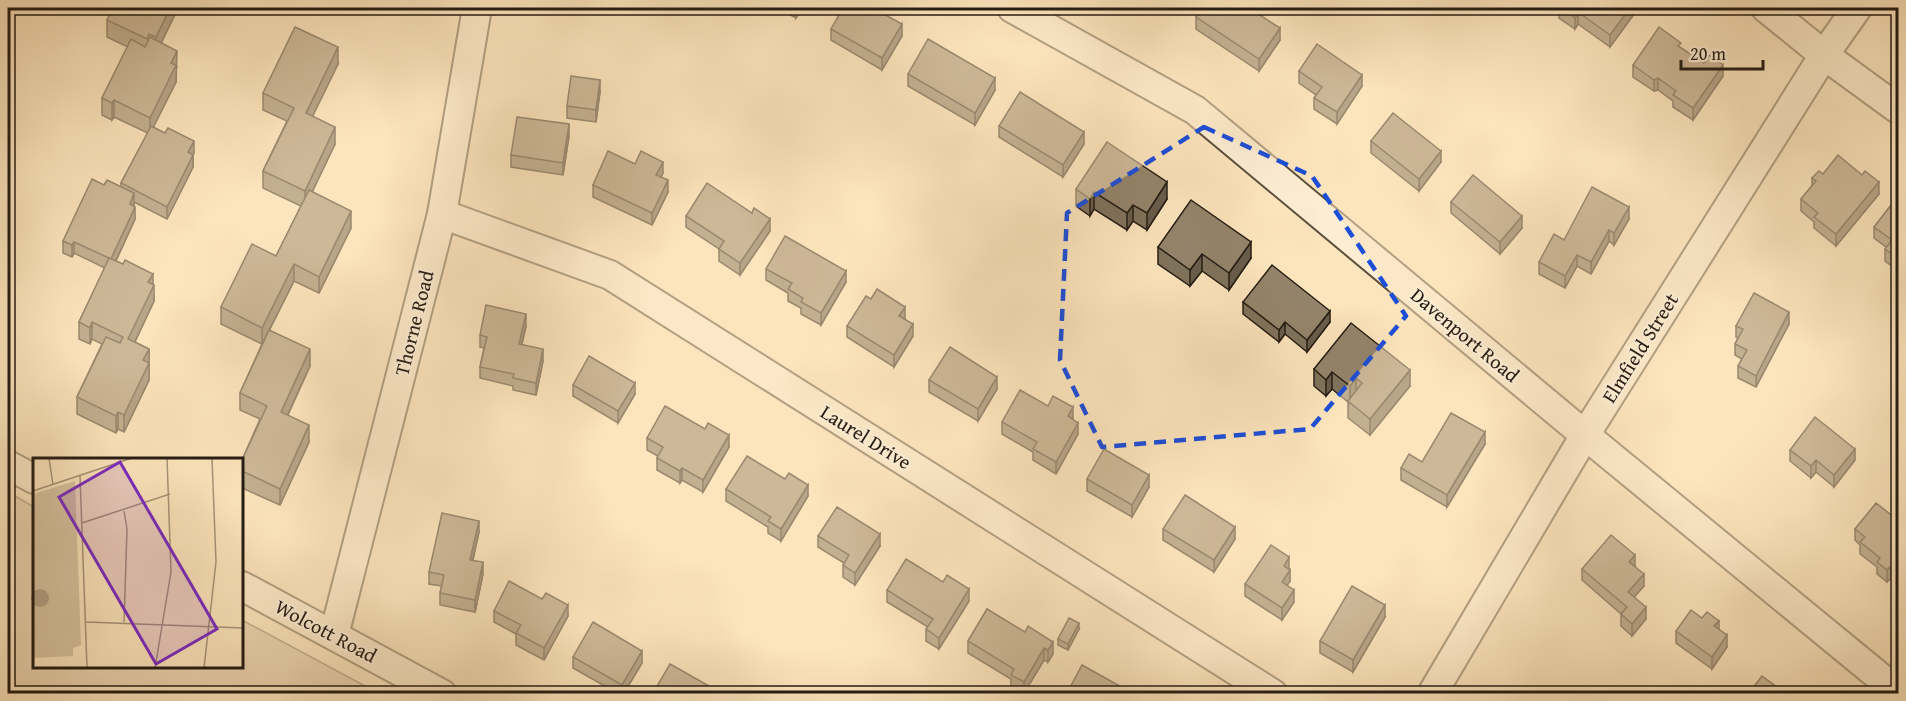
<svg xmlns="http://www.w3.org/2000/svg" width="1906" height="701" viewBox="0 0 1906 701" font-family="'Gentium Book Plus',serif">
<rect width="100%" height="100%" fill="#fce4bc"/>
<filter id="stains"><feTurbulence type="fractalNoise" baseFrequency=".00333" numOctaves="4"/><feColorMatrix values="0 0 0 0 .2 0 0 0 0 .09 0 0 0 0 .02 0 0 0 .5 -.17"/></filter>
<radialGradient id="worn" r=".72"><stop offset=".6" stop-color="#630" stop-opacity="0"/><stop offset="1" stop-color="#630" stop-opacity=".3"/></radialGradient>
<path fill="#d7c29f" stroke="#7e6f59" stroke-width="1.5" d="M8,492L34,507V666H242V620L378,693H8Z"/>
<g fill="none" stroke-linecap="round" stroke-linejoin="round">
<g stroke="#5a4e3d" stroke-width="32">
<g id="minor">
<path d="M1012,8L1195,110L1585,435L1898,692"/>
<path d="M1766,8L1824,55L1898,109"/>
<path d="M442,214L610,275L1273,694"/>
<path d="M8,465L34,479"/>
<path d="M242,586L442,694"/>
<path d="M334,635L442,214L477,8"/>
<path d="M1432,694L1585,435L1824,55L1857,8"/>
</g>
</g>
<use href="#minor" stroke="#fdedd3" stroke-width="28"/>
</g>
<g fill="#7f725c" stroke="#241c13" stroke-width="1.5">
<path d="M178,8L161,43L177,67L176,69V82L153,127L194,153L193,155V167L167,219L134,202V206L135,219L116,261L153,284L154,301L135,342L149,349V380L124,432L118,429L116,433L77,414V397L102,344L92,339L90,344L79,339V322L105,268L74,253L72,257L63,253V241L104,185L121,187V183L148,133L114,117L112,120L102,115V98L128,47L107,37V20Z"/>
<path d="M777,8H802L796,18Z"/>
<path d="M1166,8H1175L1173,12Z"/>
<path d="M1559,8H1637V10L1610,47L1578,24L1575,29L1559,18Z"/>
<path d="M1196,17L1280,40L1259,71L1196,29Z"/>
<path d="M831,29L902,36L882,70L831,40Z"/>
<path d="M1681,48L1723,76L1693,120L1673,107V101L1658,90L1654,91L1633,77V65Z"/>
<path d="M338,64L312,116L335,144L312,192L351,228L319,293L294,281L269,331L310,366L288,415L309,442L280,505L242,488V460L260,419L240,410V393L262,344L221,324V307L276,256L301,206L263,188V171L287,121L263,110V93Z"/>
<path d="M1299,71L1362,86L1337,124L1314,109V98L1316,95L1299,83Z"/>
<path d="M908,74L995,90L975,125L908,86Z"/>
<path d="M600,92L596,122L567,118V106Z"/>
<path d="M999,126L1084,144L1063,177L999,137Z"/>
<path d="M569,136L563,175L511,167V155Z"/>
<path d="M1371,141L1441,162L1419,191L1371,153Z"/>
<path d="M635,164L663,173L661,177L668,192L652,225L593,197V185Z"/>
<path d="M1823,174L1862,175L1879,194L1836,246L1814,228V222L1801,211V199L1812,186V178Z"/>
<path d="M1076,189L1167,199L1147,230L1133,221L1127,230L1094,209L1090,216L1076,206Z"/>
<path d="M1899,195V271L1885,261V249L1886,247L1874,238V227Z"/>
<path d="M1451,202L1522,228L1500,254L1451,213Z"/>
<path d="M686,216L770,231L740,275L719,261V249L686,227Z"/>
<path d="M1629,219L1614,245L1609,241L1591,274L1577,266L1565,288L1539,274V262L1564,240Z"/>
<path d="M1158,247L1251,258L1229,290L1202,271L1190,286L1158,264Z"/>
<path d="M766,269L846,282L821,325L801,314V308L788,301V293L766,280Z"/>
<path d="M1243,302L1330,322L1307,352L1285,334L1279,342L1243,314Z"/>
<path d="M905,319L913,336L894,367L847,337V326Z"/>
<path d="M1789,324L1756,387L1738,378V366L1742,359L1735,355V344L1738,338L1736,337V326Z"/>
<path d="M526,326L522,344L543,361L536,395L513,390V386L480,378V367L484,348L480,347V335Z"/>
<path d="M1314,369L1410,386L1370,435L1348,418V402L1332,389L1326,396L1314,386Z"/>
<path d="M929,380L997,389L978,421L929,392Z"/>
<path d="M573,385L635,394L618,423L573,396Z"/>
<path d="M1048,406L1073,419L1078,434L1056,474L1033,460V452L1002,434V422Z"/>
<path d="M647,438L729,447L703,492L682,480L680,483L657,470V458L658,456L647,450Z"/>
<path d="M1485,444L1447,507L1401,480V468Z"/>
<path d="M1790,450L1855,460L1834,487L1816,472L1811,478L1790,461Z"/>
<path d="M1087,479L1149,487L1132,517L1087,491Z"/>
<path d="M726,489L808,496L781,541L768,533V527L726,501Z"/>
<path d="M1899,521V584L1891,578L1887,582L1877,574V567L1860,554V545L1855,540V529Z"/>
<path d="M1163,529L1235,539L1214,572L1163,540Z"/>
<path d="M479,532L473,560L483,574L475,612L440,605V593L442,586L429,584V572Z"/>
<path d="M818,536L880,546L855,585L843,577V565L844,563L818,547Z"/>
<path d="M1635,566L1644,586L1634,597L1646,619L1632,636L1621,626V614L1582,580V569Z"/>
<path d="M1289,569L1290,581L1287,585L1294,602L1282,620L1245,596V584Z"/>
<path d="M887,590L969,601L939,649L926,641V629L928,627L887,602Z"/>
<path d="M987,609L1053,654L1048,662L1044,660L1024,693L1011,686V679L968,653V641Z"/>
<path d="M494,611L568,616L544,660L516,645V634L494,622Z"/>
<path d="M1385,617L1353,672L1320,653V641Z"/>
<path d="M1079,629L1068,650L1058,645V639Z"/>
<path d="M1719,629L1727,647L1712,669L1676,643V631Z"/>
<path d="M573,657L642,663L624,693H617L573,668Z"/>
</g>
<g fill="#685c4b" stroke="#241c13" stroke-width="1.5">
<path d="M170,8H178L156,54V37Z"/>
<path d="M796,8H802L796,18Z"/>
<path d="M1630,8H1637V10L1610,47V35Z"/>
<path d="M1578,12V24L1575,29V18Z"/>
<path d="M902,24V36L882,70V58Z"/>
<path d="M1280,28V40L1259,71V59Z"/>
<path d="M338,47V64L306,130V113Z"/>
<path d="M177,51L176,82L150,134V118L171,63Z"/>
<path d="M1723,65V76L1693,120V108Z"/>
<path d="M1362,75V86L1337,124V112Z"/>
<path d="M995,78V90L975,125V113Z"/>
<path d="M1658,78V90L1654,91V80Z"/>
<path d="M600,80V92L596,122V110Z"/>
<path d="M114,100V117L112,120V103Z"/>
<path d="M569,124V136L563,175V163Z"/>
<path d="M335,127V144L305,207V191Z"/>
<path d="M1084,132V144L1063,177V165Z"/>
<path d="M194,141V153L188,164V152Z"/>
<path d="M1441,151V162L1419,191V179Z"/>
<path d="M193,155V167L167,219V207Z"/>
<path d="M663,162V173L656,186V175Z"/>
<path d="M668,180V192L652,225V213Z"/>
<path d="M1167,182V199L1147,230V213Z"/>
<path d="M1879,182V194L1836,246V234Z"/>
<path d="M1094,192V209L1090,216V199Z"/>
<path d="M134,193V205L130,216V204Z"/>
<path d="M1133,205V221L1127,230V213Z"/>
<path d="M135,207V219L111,271V259Z"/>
<path d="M1629,207V219L1614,245V233Z"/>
<path d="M351,211V228L319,293V277Z"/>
<path d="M1522,216V228L1500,254V242Z"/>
<path d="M770,219V231L740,275V263Z"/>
<path d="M1609,230V241L1591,274V262Z"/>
<path d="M74,242V253L72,257V245Z"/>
<path d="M1251,242V258L1229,290V273Z"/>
<path d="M1202,254V271L1190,286V270Z"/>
<path d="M1577,255V266L1565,288V276Z"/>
<path d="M294,264V281L262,344V328Z"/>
<path d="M846,271V282L821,325V313Z"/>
<path d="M153,274V288L154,285V301L128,356V339L148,282Z"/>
<path d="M905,307V319L899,316Z"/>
<path d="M1330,311V322L1307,352V340Z"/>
<path d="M1789,312V324L1756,387V376Z"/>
<path d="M526,314V326L519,356V344Z"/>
<path d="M92,322V339L90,344V328Z"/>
<path d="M1285,322V334L1279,342V330Z"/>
<path d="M913,324V336L894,367V355Z"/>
<path d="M149,349V380L124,432V415L143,360Z"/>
<path d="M310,349V366L281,429V412Z"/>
<path d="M543,349V361L536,395V383Z"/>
<path d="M1410,370V386L1370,435V419Z"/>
<path d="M1332,372V389L1326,396V380Z"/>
<path d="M997,377V389L978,421V409Z"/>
<path d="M1356,378V395L1350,403V386Z"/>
<path d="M635,383V394L618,423V411Z"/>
<path d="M1073,407V419L1068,416Z"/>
<path d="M118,412V429L116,433V416Z"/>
<path d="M1078,423V434L1056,474V462Z"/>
<path d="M309,425V442L280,505V489Z"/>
<path d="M1485,432V444L1447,507V495Z"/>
<path d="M729,435V447L703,492V480Z"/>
<path d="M1855,449V460L1834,487V475Z"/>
<path d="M1816,460V472L1811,478V466Z"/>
<path d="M682,468V480L680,483V471Z"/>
<path d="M1149,475V487L1132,517V505Z"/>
<path d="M808,485V496L781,541V529Z"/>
<path d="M479,521V532L470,571V560Z"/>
<path d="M1235,527V539L1214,572V560Z"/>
<path d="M880,534V546L855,585V573Z"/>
<path d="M1635,555V566L1629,562Z"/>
<path d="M1289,557V569L1284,578V566Z"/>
<path d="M483,562V574L475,612V600Z"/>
<path d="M1891,566V578L1887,582V570Z"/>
<path d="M1290,570V581L1282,593V582Z"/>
<path d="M1644,574V586L1628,604V592Z"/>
<path d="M969,589V601L939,649V638Z"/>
<path d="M1294,590V602L1282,620V608Z"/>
<path d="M568,605V616L544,660V648Z"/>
<path d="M1385,605V617L1353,672V660Z"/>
<path d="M1646,607V619L1632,636V624Z"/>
<path d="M1719,621V632L1714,626Z"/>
<path d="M1079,623V629L1068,650V644Z"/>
<path d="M1727,635V647L1712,669V657Z"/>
<path d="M1053,642V654L1048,662V650Z"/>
<path d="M1044,648V660L1024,693V682Z"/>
<path d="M642,651V663L624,693H622V685Z"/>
</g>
<g fill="#94846b" stroke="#241c13" stroke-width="1.5">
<path d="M113,8H170L156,37L149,34L147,39L107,20Z"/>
<path d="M843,8H873L902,24L882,58L831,29Z"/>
<path d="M1203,8H1249L1280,28L1259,59L1196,17Z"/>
<path d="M1561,8H1630L1610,35L1578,12L1575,18Z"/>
<path d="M295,27L338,47L306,113L335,127L305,191L263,171L294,108L263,93Z"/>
<path d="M1659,27L1681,43L1678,46L1704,63L1709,55L1723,65L1693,108L1673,95L1676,91L1658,78L1654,80L1633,65Z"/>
<path d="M150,37L177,51L171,63L176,65L150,118L114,100L112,103L102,98L131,39L145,47Z"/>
<path d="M928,39L995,78L975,113L908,74Z"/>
<path d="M1317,44L1362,75L1337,112L1314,98L1322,87L1299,71Z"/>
<path d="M571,76L600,80L596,110L567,106Z"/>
<path d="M1020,92L1084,132L1063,165L999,126Z"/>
<path d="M1393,113L1441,151L1419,179L1371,141Z"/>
<path d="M517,117L569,124L563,163L511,155Z"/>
<path d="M151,126L165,133L168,128L194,141L188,152L193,155L167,207L121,183Z"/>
<path d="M1107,142L1167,182L1147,213L1133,205L1127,213L1094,192L1090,199L1076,189Z"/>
<path d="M608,151L635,164L641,151L663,162L656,175L668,180L652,213L593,185Z"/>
<path d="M1838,155L1862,175L1865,171L1879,182L1836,234L1814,217L1818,213L1801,199L1816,181L1812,178L1819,171L1823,174Z"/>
<path d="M1473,175L1522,216L1500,242L1451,202Z"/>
<path d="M92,179L104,185L107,180L134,193L130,204L135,207L111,259L74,242L72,245L63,241Z"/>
<path d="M707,183L752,213L754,208L770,219L740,263L719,249L724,241L686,216Z"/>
<path d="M1592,187L1629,207L1614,233L1609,230L1591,262L1577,255L1565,276L1539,262L1554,234L1564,240Z"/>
<path d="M309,190L351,211L319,277L294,264L262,328L221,307L252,244L276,256Z"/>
<path d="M1899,195V259L1885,249L1892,240L1874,227Z"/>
<path d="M1191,200L1251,242L1229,273L1202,254L1190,270L1158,247Z"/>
<path d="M785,236L846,271L821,313L801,302L803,298L788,289L792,283L766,269Z"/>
<path d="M109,258L123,264L125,260L153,274L148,282L154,285L128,339L149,349L143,360L149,363L124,415L118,412L116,416L77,397L106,337L120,343L123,337L92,322L90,328L79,322Z"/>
<path d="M1272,265L1330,311L1307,340L1285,322L1279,330L1243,302Z"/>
<path d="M877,289L905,307L899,316L913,324L894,355L847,326L866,296L871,299Z"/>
<path d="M1754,293L1789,312L1756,376L1738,366L1747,350L1735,344L1743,329L1736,326Z"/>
<path d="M486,305L526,314L519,344L543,349L536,383L513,378L514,374L480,367L487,337L480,335Z"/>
<path d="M1351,323L1410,370L1370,419L1348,401L1362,383L1356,378L1350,386L1332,372L1326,380L1314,369Z"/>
<path d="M269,330L310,349L281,412L309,425L280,489L242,471V460L267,406L240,393Z"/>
<path d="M950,347L997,377L978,409L929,380Z"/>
<path d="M589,356L635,383L618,411L573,385Z"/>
<path d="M1020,390L1048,406L1053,396L1073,407L1068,416L1078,423L1056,462L1033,449L1037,442L1002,422Z"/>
<path d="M665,406L705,429L708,423L729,435L703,480L682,468L680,471L657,458L663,447L647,438Z"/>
<path d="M1451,413L1485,432L1447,495L1401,468L1409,454L1422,462Z"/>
<path d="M1815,417L1855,449L1834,475L1816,460L1811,466L1790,450Z"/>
<path d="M1104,449L1149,475L1132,505L1087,479Z"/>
<path d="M747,456L785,479L789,473L808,485L781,529L768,521L771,517L726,489Z"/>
<path d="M1185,495L1235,527L1214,560L1163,529Z"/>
<path d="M1876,503L1899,521V572L1891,566L1887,570L1877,562L1880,558L1860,542L1865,537L1855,529Z"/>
<path d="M837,507L880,534L855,573L843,565L849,555L818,536Z"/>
<path d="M442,513L479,521L470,560L483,562L475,600L440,593L444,575L429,572Z"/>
<path d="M1611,535L1635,555L1629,562L1644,574L1628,592L1646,607L1632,624L1621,614L1627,607L1582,569Z"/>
<path d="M1271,545L1289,557L1284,566L1290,570L1282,582L1294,590L1282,608L1245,584Z"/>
<path d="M906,559L943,582L947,575L969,589L939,638L926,629L933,619L887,590Z"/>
<path d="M509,581L542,599L546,593L568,605L544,648L516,633L521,625L494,611Z"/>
<path d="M1352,586L1385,605L1353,660L1320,641Z"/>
<path d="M987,609L1025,632L1028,626L1053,642L1048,650L1044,648L1024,682L1011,675L1014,669L968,641Z"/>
<path d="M1691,610L1702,618L1707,612L1719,621L1714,626L1727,635L1712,657L1676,631Z"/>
<path d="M1069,618L1079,623L1068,644L1058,639Z"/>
<path d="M593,622L642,651L622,685L573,657Z"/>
<path d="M670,664L718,691L717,693H653Z"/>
<path d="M1082,665L1127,690L1125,693H1067Z"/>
<path d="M1762,676L1785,693H1749Z"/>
</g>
<path d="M0 0H1906V701H0ZM1204,127L1312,176L1406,316L1310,429L1102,447L1060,360L1067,213Z" fill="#fce4bc" fill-opacity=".55" fill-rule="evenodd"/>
<path fill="none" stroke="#1d4ed8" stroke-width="4.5" stroke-dasharray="12 8" stroke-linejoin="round" d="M1204,127L1312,176L1406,316L1310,429L1102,447L1060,360L1067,213Z"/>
<g text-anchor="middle" stroke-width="4.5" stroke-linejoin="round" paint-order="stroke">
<g font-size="20" fill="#241c13" stroke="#fdedd3">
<text transform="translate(414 323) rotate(-76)" y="7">Thorne Road</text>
<text transform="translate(1465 335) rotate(40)" y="7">Davenport Road</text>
<text transform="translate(1640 348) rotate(-58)" y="7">Elmfield Street</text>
<text transform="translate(866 437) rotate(32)" y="7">Laurel Drive</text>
<text transform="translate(326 631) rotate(28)" y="7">Wolcott Road</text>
</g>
</g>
<g transform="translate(33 458)">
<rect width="210" height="210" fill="#fce4bc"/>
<path d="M42,23L48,187L40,190V198L0,200V36Z" fill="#d7c29f"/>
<path d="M-2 140a9 9 0 1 1 18 0a9 9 0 1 1-18 0Z" fill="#b3a083"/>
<path fill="none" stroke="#a69478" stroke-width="1.5" d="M16,0L20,27M47,18L54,210M0,33L99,0M49,65L137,36M53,164L210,170M91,164L94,71L91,53M122,210L138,114L134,0M171,210L183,104L179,0"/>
<path fill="#7b2cbf" fill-opacity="0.15" stroke="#7b2cbf" stroke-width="3" d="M87,4L184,171L123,206L26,39Z"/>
<rect width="210" height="210" fill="none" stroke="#241c13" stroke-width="3"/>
</g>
<rect width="1906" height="701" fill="none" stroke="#fce4bc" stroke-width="30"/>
<rect x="9" y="9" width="1888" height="683" fill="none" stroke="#241c13" stroke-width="3"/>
<rect x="15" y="15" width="1876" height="671" fill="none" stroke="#241c13" stroke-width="1.5"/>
<path d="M1681 60v9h82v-9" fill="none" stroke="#241c13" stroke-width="3"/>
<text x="1690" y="60" font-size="18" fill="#241c13" stroke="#fdedd3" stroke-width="4.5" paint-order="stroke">20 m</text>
<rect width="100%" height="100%" filter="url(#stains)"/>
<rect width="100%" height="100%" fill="url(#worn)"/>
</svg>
